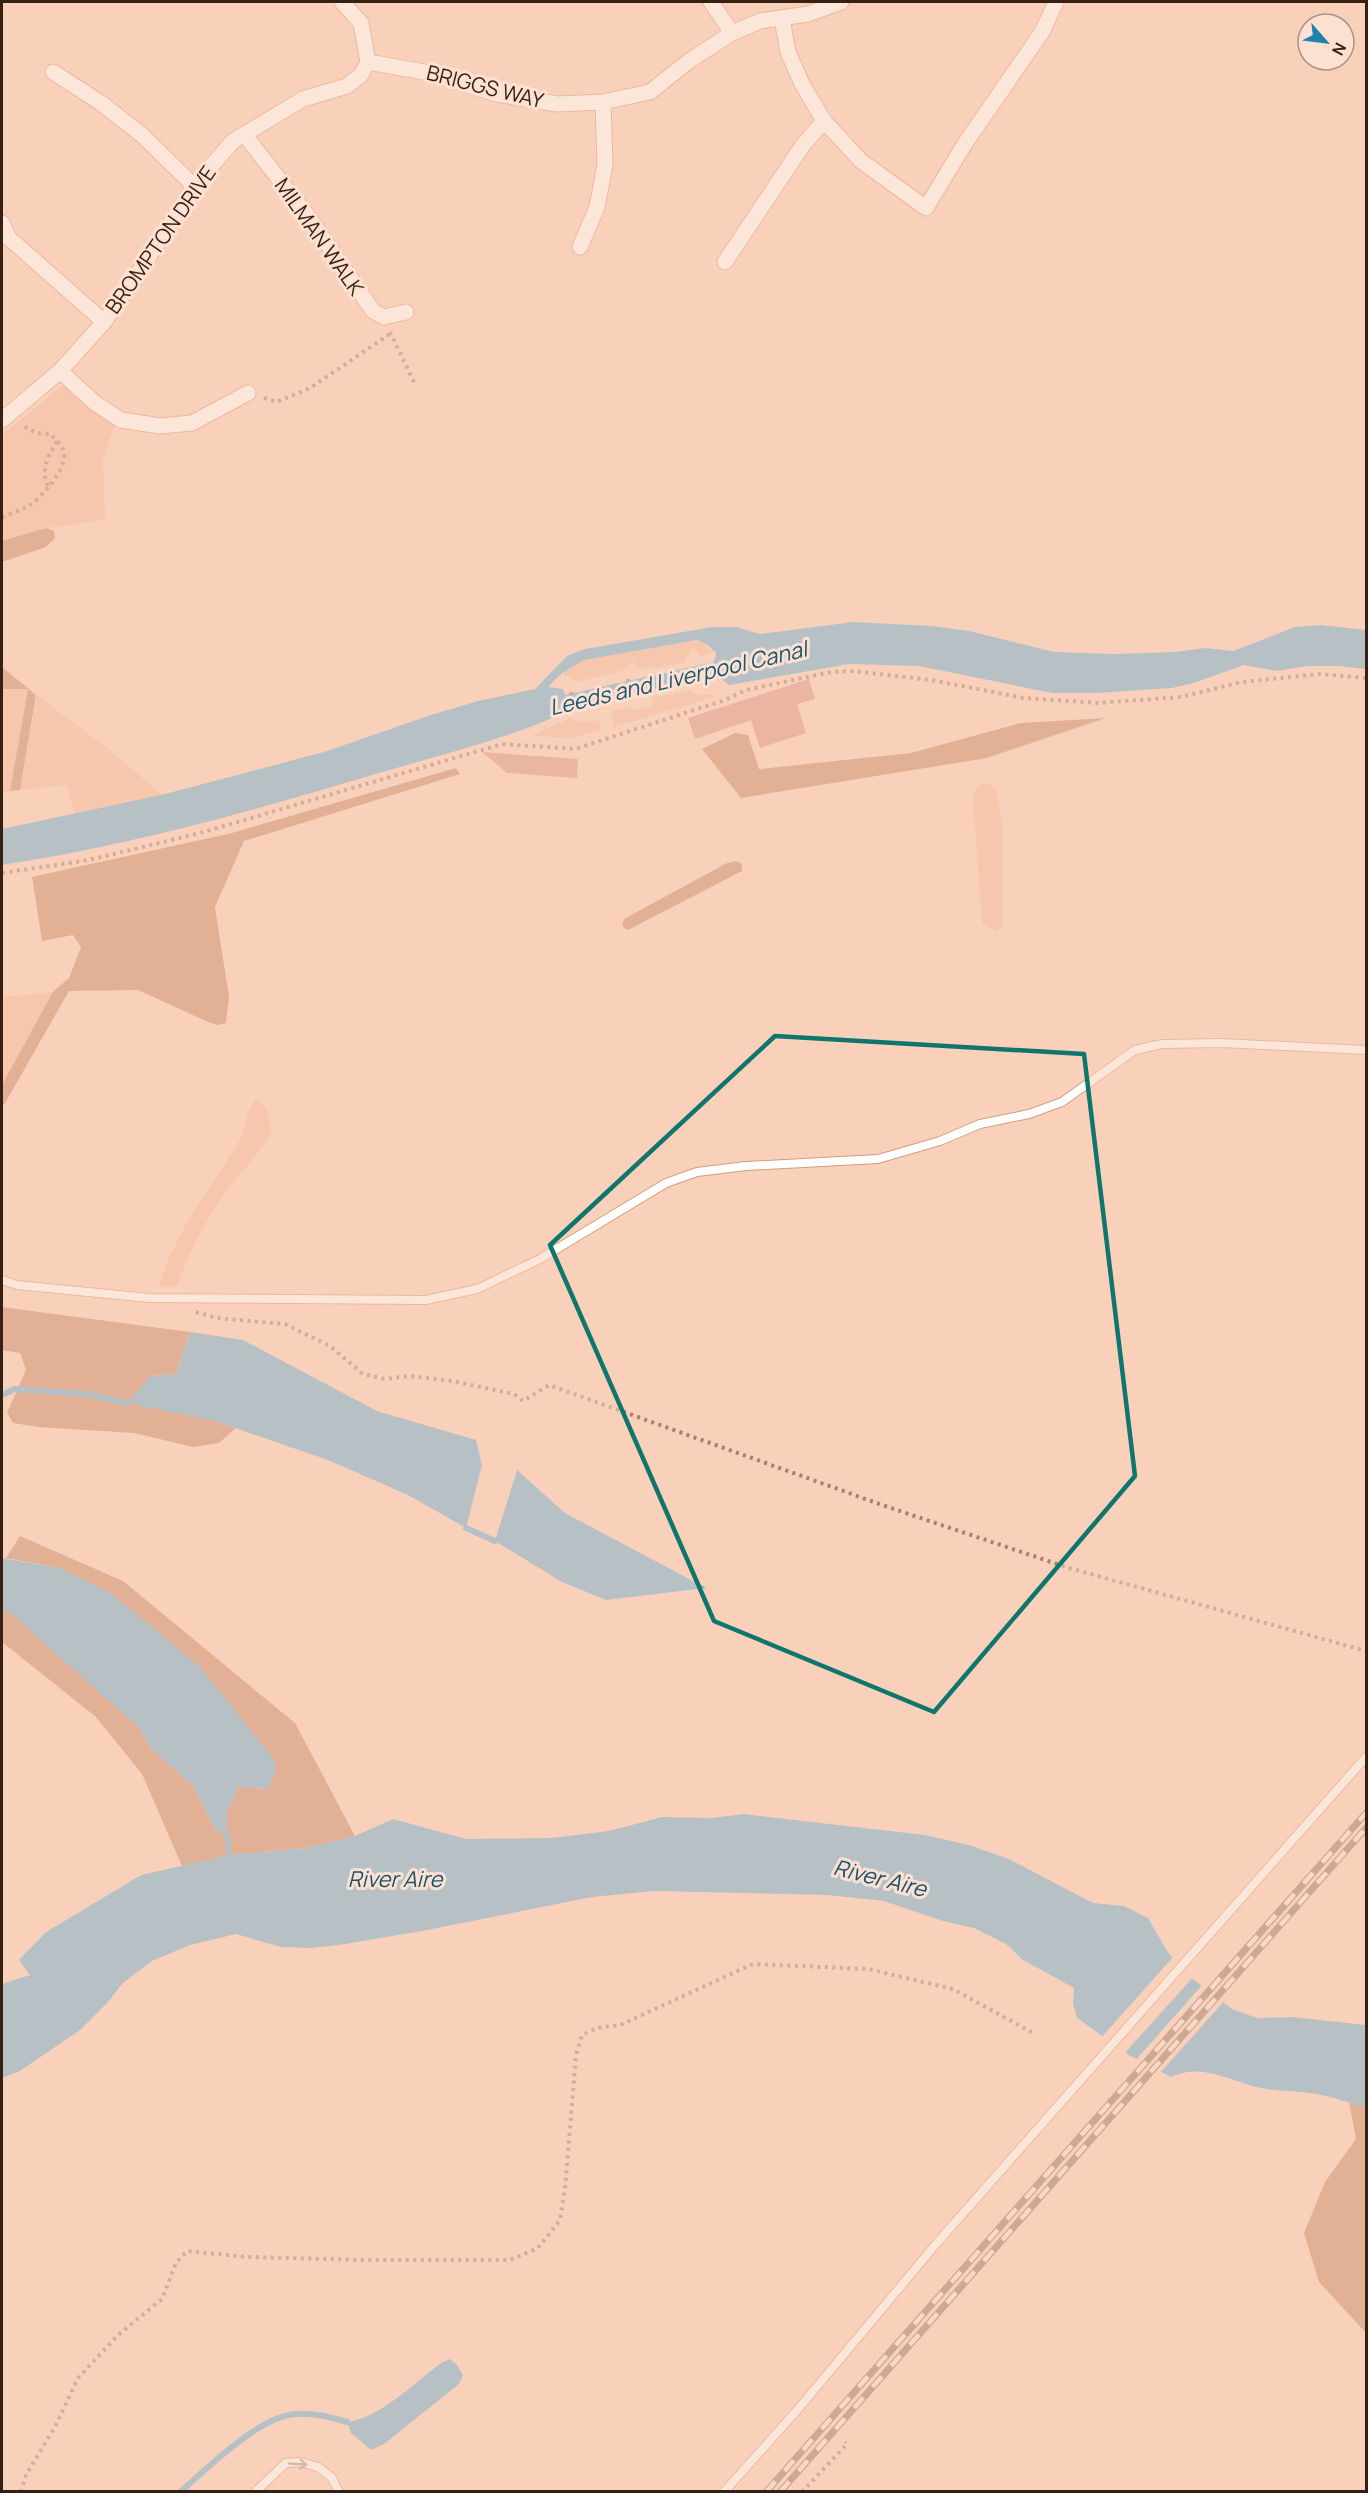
<svg xmlns="http://www.w3.org/2000/svg" width="1368" height="2493" viewBox="0 0 1368 2493" font-family="Manrope,sans-serif">
<rect width="100%" height="100%" fill="#f9d1bb"/>
<g fill="#f2ba99">
<path d="M64,384L116,422L103,459L105,520L46,528L2,541V435Z"/>
<path d="M697,640L714,651L700,657L693,648L686,656L685,662L654,669L653,666L637,669L633,661L622,671L576,682L569,676L564,677V672L584,660Z"/>
<path d="M28,688L10,791L2,792V689Z"/>
<path d="M691,690L698,695L712,694L714,697L613,727L612,711L631,707L636,710L654,706L652,698Z"/>
<path d="M37,695L107,748L163,795L74,813L67,785L20,790Z"/>
<path d="M570,718L581,723L599,720L601,730L572,738L531,736Z"/>
<path d="M985,782L996,789L1002,823L1003,925L997,932L982,923L973,798L976,788Z"/>
<path d="M53,992V993L2,1085V997Z"/>
<path d="M256,1099L266,1107L272,1133C257,1157 236,1176 221,1199C202,1227 188,1255 177,1286H159L166,1264L185,1226L241,1138L249,1110Z"/>
</g>
<g fill="#c58966">
<path d="M46,528L54,531L55,538L46,547L2,562V541Z"/>
<path d="M2,667L36,695L20,790L10,791L28,689H2Z"/>
<path d="M1106,718L987,758L741,798L702,749L735,733L748,735L759,769L911,753L1021,723Z"/>
<path d="M456,768L460,774L244,841L215,907L229,997L226,1023L218,1025L208,1022L138,990L69,991L4,1105L2,1104V1085L53,992L69,978L81,947L73,935L42,941L32,877L232,833Z"/>
<path d="M736,861L742,864V871L628,930L622,926L624,919L727,863Z"/>
<path d="M2,1307L190,1332L176,1374L151,1376L215,1421L236,1428L219,1443L193,1447L134,1433L38,1427L13,1423L7,1413L26,1370L20,1353L2,1350Z"/>
<path d="M20,1536L123,1581L295,1723L355,1836L305,1848L229,1855L182,1866L142,1774L96,1717L2,1642V1609L13,1614L140,1729L152,1749L194,1787L216,1831L227,1812L238,1787L267,1789L59,1568L6,1558Z"/>
<path d="M1349,2102L1366,2107V2333L1319,2282L1304,2233L1325,2182L1356,2139Z"/>
</g>
<g fill="#66aed1" fill-rule="evenodd">
<path d="M853,622L932,626L969,631L1054,652L1112,654L1175,652L1205,648L1233,651L1295,627L1321,625L1366,630V669L1338,666H1308L1277,671L1244,665L1194,683L1172,688L1097,693H1052L919,666L849,664L729,685L716,675L568,708V711C511,738 447,753 386,771C259,809 133,845 2,865V829L165,794L324,752L431,715L478,701L535,689L567,656L585,649L712,627H736L760,634ZM697,640L709,646L716,653L714,662L565,695L563,689L548,687L561,674L584,660Z"/>
<path d="M190,1332L243,1340L377,1411L476,1440L482,1465L466,1528L408,1495L328,1460L215,1421L127,1403L151,1376L176,1374Z"/>
<path d="M517,1470L565,1513L706,1588L606,1600L562,1582L495,1541Z"/>
<path d="M2,1558L59,1568L111,1593L200,1667L274,1759L276,1773L267,1789L238,1787L227,1812V1834L216,1831L194,1787L152,1749L140,1729L13,1615L2,1609Z"/>
<path d="M743,1814L925,1835L969,1845L1009,1859L1093,1903L1124,1906L1148,1918L1167,1951L1185,1973L1232,2009L1257,2018L1292,2017L1366,2025V2107C1350,2103 1333,2097 1317,2094C1298,2091 1279,2092 1261,2088C1229,2081 1203,2062 1171,2077L1129,2055L1077,2018L1073,2004L1074,1988L1023,1960L1006,1944L974,1928L943,1921L884,1901L827,1895L655,1891L592,1897L422,1931L339,1945L309,1948L281,1947L236,1934L190,1945L152,1961L123,1983L108,2002L80,2030L20,2071L2,2078V1984L30,1975L19,1960L46,1932L141,1875L229,1855L305,1848L355,1836L393,1819L466,1839L551,1838L609,1831L662,1817L713,1818Z"/>
<path d="M450,2359L457,2365L463,2375L459,2384L384,2444L371,2450L351,2433L347,2422C380,2418 414,2383 441,2363Z"/>
</g>
<g fill="#f9d1bb">
<path d="M1174,1956L1194,1976L1123,2055L1100,2039Z"/>
<path d="M1204,1983L1225,2000L1159,2074L1135,2061Z"/>
</g>
<g fill="none" stroke-linecap="round" stroke-linejoin="round">
<g stroke="#66aed1" stroke-width="6">
<path d="M2,1395L15,1389L86,1394L127,1403"/>
<path d="M466,1528L495,1541"/>
<path d="M227,1834L229,1855"/>
<path d="M180,2492C208,2468 260,2415 297,2414C315,2413 330,2417 347,2422"/>
</g>
</g>
<g fill="#d99285">
<path d="M809,679L815,699L797,704L806,733L760,748L751,720L695,739L688,718Z"/>
<path d="M482,752L578,759L577,778L507,773Z"/>
</g>
<g fill="none" stroke-linecap="round" stroke-linejoin="round">
<g stroke="#d99b77" stroke-width="10">
<g id="lane">
<path d="M2,1280L17,1285L149,1298L426,1300L477,1289L540,1259L666,1183L697,1172L746,1166L878,1159L940,1141L980,1124L1029,1114L1062,1102L1135,1050L1162,1044L1221,1043L1366,1050"/>
<path d="M255,2492L286,2463L300,2462L318,2467L332,2478L339,2492"/>
<path d="M724,2492L799,2408L936,2244L1366,1757"/>
</g>
</g>
<g stroke="#d99b77" stroke-width="17">
<g id="street">
<path d="M711,2L732,33"/>
<path d="M782,19L788,52L802,84L824,121L861,161L926,208L964,145L1042,32L1056,2"/>
<path d="M368,62L430,73L497,94L557,104L603,102L650,92L689,61L732,33L760,21L808,14L841,2"/>
<path d="M53,72L101,103L142,135L194,186"/>
<path d="M244,134L311,220L373,311L384,317L406,312"/>
<path d="M2,223L9,238L104,322"/>
<path d="M580,247L597,207L605,165L603,102"/>
<path d="M725,262L803,145L824,121"/>
<path d="M60,371L95,403L121,420L160,426L192,423L248,393"/>
<path d="M2,420L60,371L104,322L136,277L194,186L233,141L303,99L347,86L361,75L368,62L361,23L342,2"/>
</g>
</g>
<g stroke="#a38270" stroke-width="4" stroke-dasharray="3 4.5" stroke-linecap="butt">
<path d="M390,332L415,384"/>
<path d="M264,398L277,402L310,388L390,334"/>
<path d="M48,486C40,468 48,457 57,441"/>
<path d="M2,517C10,514 20,511 28,506C41,499 67,468 64,453C63,445 55,439 50,434L36,433L22,425"/>
<path d="M628,679L631,696"/>
<path d="M571,692L575,711"/>
<path d="M2,873L89,860L200,833L502,744L575,749L725,700L746,690L831,672L854,671L931,680L1024,698L1098,703L1181,697L1241,682L1320,674L1366,678"/>
<path d="M196,1312L216,1318L285,1324L330,1346L363,1374L385,1379L409,1376L452,1381L514,1394L523,1401L549,1385L885,1506L1069,1568L1366,1651"/>
<path d="M21,2492L26,2475L56,2425L78,2378L117,2336L162,2299L176,2263L187,2251L247,2257L368,2260H510L538,2248L560,2220L565,2189L576,2055L582,2035L597,2028L620,2025L753,1964L868,1969L953,1989L1033,2033"/>
<path d="M802,2492L847,2444L845,2442"/>
</g>
<use href="#lane" stroke="#fff" stroke-width="8"/>
<use href="#street" stroke="#fff" stroke-width="15"/>
<g stroke="#977765" stroke-width="7">
<g id="rail">
<path d="M766,2492L1366,1813"/>
<path d="M780,2492L1366,1828"/>
</g>
</g>
<use href="#rail" stroke="#fce1d2" stroke-width="4.5" stroke-dasharray="14" stroke-linecap="butt"/>
</g>
<defs><path id="oneway-shaft" d="M-6 0H5M1.5-3L5.5 0L1.5 3" fill="none" stroke-width="1.6" stroke-linecap="round" stroke-linejoin="round" transform="scale(1.5)"/></defs>
<use stroke="#a59a94" href="#oneway-shaft" transform="translate(298 2464) rotate(3)"/>
<path d="M0 0H1368V2493H0ZM775,1036L1084,1054L1135,1476L934,1712L714,1621L550,1245Z" fill="#f9d1bb" fill-opacity=".55" fill-rule="evenodd"/>
<path fill="none" stroke="#0f766e" stroke-width="4.5" stroke-linejoin="round" d="M775,1036L1084,1054L1135,1476L934,1712L714,1621L550,1245Z"/>
<g text-anchor="middle" stroke-width="6" stroke-linejoin="round" paint-order="stroke">
<g font-size="21" fill="#371f11" stroke="#fce1d2">
<text transform="translate(485 87) rotate(14)" y="7">BRIGGS WAY</text>
<text transform="translate(319 237) rotate(55)" y="7">MILMAN WALK</text>
<text transform="translate(161 240) rotate(-55)" y="7">BROMPTON DRIVE</text>
</g>
<g font-size="22" font-style="italic" fill="#1a536c" stroke="#fce1d2">
<text transform="translate(678 678) rotate(-13)" y="8">Leeds and Liverpool Canal</text>
<text transform="translate(880 1878) rotate(14)" y="8">River Aire</text>
<text x="395" y="1887">River Aire</text>
</g>
</g>
<rect width="1368" height="2493" fill="none" stroke="#371f11" stroke-width="6"/>
<g transform="translate(1326 42) rotate(118)"><circle r="28" fill="#fce1d2" stroke="#ad9385" stroke-width="1.5"/>
<path d="M0-4.5L10 22L0 15L-10 22Z" fill="#1d83ad"/>
<text y="-9" font-size="16" font-weight="bold" text-anchor="middle" fill="#371f11">N</text>
</g>
</svg>
